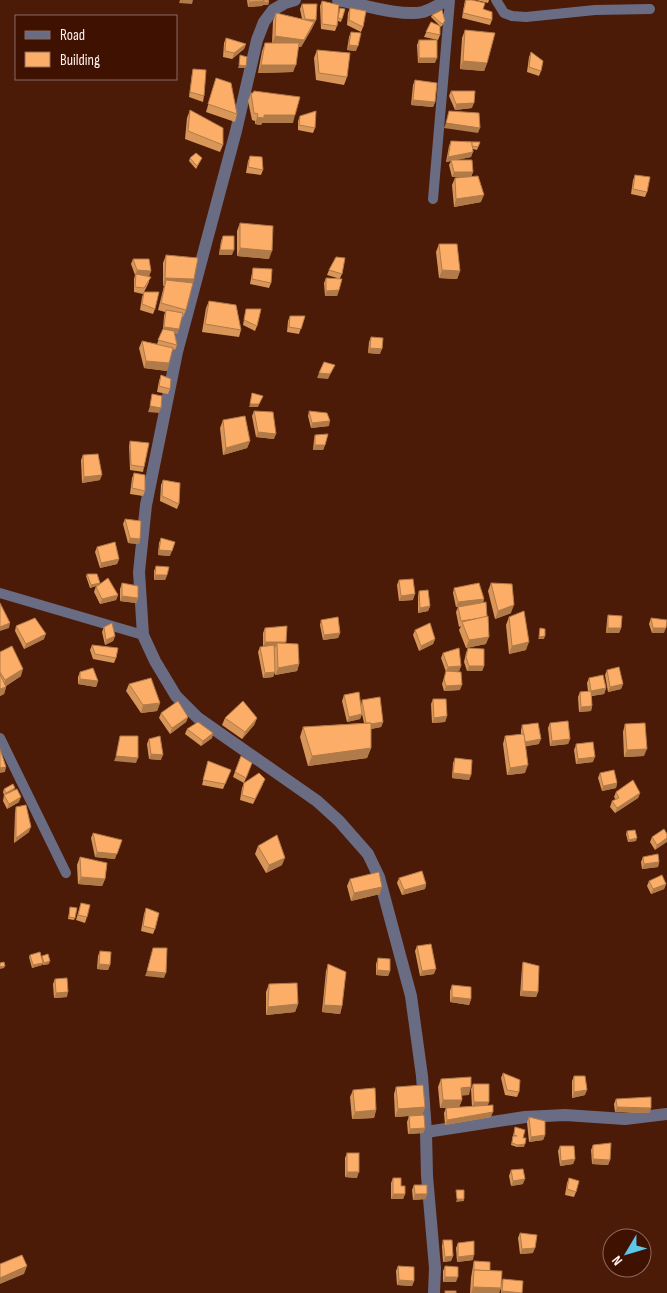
<svg xmlns="http://www.w3.org/2000/svg" width="667" height="1293" viewBox="0 0 667 1293" font-family="'Sofia Sans Condensed',sans-serif">
<rect width="100%" height="100%" fill="#4b1b08"/>
<g fill="none" stroke-linecap="round" stroke-linejoin="round">
<g stroke="#6a6c83" stroke-width="10">
<path d="M496,0L504,13L512,16L526,17L595,10L650,9"/>
<path d="M433,199L450,0"/>
<path d="M0,593L143,635"/>
<path d="M0,738L66,873"/>
</g>
<g stroke="#6a6c83" stroke-width="12">
<path d="M295,0L285,3L273,10L264,22L257,40L236,131L177,352L146,505L139,572L143,635L155,661L176,696L198,718L317,801L339,821L368,854L379,877L411,996L422,1076L426,1132L427,1176L435,1268L434,1293"/>
<path d="M338,0C361,4 401,17 423,12C432,9 439,5 447,0"/>
<path d="M426,1132L525,1117L565,1115L625,1119L667,1114"/>
</g>
</g>
<g fill="#d99659">
<path d="M247,0H268L269,2L268,5H263L262,6L248,7Z"/>
<path d="M465,0L483,9L492,20L490,25L462,18Z"/>
<path d="M476,0H489L488,3Z"/>
<path d="M322,1L339,13L345,9L341,22L338,21L337,26L335,31L321,29L320,6Z"/>
<path d="M302,4L316,20L311,30L301,47H298L293,72L258,73L262,51L265,43H272L273,21L276,13L302,19L300,9Z"/>
<path d="M350,8L363,27L361,32L347,25L348,13Z"/>
<path d="M432,15L444,23L441,27L431,17Z"/>
<path d="M431,22L440,35L438,40L424,37Z"/>
<path d="M465,30L487,63L484,71L460,69L462,38Z"/>
<path d="M351,32L356,51L347,50L349,37Z"/>
<path d="M226,38L246,44L244,49L232,59L223,57L224,43Z"/>
<path d="M419,40L435,63H418L417,45Z"/>
<path d="M317,50L347,77L344,85L316,80L314,58Z"/>
<path d="M531,52L541,71L539,76L527,72L529,57Z"/>
<path d="M193,69L204,96L203,102L189,97L192,74Z"/>
<path d="M216,78L237,114L235,122L206,112Z"/>
<path d="M415,80L435,102L433,107L411,105L413,85Z"/>
<path d="M254,91L293,123H262L261,125L255,124V121L252,120L248,101L251,93H253Z"/>
<path d="M451,91L472,108L455,110L449,96Z"/>
<path d="M190,110L223,145L220,152L185,139L187,118Z"/>
<path d="M300,116L315,128L313,133L298,130V121Z"/>
<path d="M451,141L480,142L477,150L473,149L471,157L456,160L473,172L471,177L481,202L454,207L452,185L455,178L470,177H452L449,165L451,161L446,162L449,146Z"/>
<path d="M250,156L263,170L261,175L246,173L248,161Z"/>
<path d="M190,158L201,160L196,169L189,161Z"/>
<path d="M635,175L647,192L645,197L631,194L633,180Z"/>
<path d="M240,223L269,259L237,256V231Z"/>
<path d="M223,236L232,255H219L221,241Z"/>
<path d="M439,244L460,271L457,279L439,278L436,252Z"/>
<path d="M166,255L194,279L186,310L183,317H182L177,334H175L177,345L175,350L173,349L167,371L144,368L139,348L142,341L157,344L163,329L164,316L165,312L158,310L164,286H163V263Z"/>
<path d="M133,259L151,271L149,276V282L143,294L134,292V279L135,275L131,264Z"/>
<path d="M253,268L271,283L269,288L250,284L252,273Z"/>
<path d="M329,270L342,274L340,278L339,290L337,296H325L324,283L326,278H337L327,275Z"/>
<path d="M144,292L155,309L153,314L140,310L142,297Z"/>
<path d="M209,301L241,330L239,337L202,332L206,308Z"/>
<path d="M246,309L257,326L255,331L243,325L245,314Z"/>
<path d="M290,316H305L299,334L287,332L288,321Z"/>
<path d="M371,337L380,354L368,353L369,342Z"/>
<path d="M161,375L170,389L168,394L157,392L159,381Z"/>
<path d="M254,411L274,439L256,437L252,416Z"/>
<path d="M309,411L329,426L311,428L308,416Z"/>
<path d="M223,420L250,441L247,448L223,455L220,428Z"/>
<path d="M315,435L325,445L323,450H313L314,440Z"/>
<path d="M130,441L144,467L143,472L130,470L129,446Z"/>
<path d="M83,455L100,480L82,483L81,460Z"/>
<path d="M134,473L145,491L143,496L130,494L132,478Z"/>
<path d="M163,480L179,504L177,509L160,501L161,485Z"/>
<path d="M125,519L140,539L139,544L128,543L123,524Z"/>
<path d="M161,538L170,556L158,555L159,543Z"/>
<path d="M97,547L119,559L117,564L100,568L95,552Z"/>
<path d="M156,566L167,575L165,580H154V571Z"/>
<path d="M87,574L100,584L118,595L116,600L100,604L94,592L96,586L90,588L86,576Z"/>
<path d="M399,580L413,600L399,601L397,585Z"/>
<path d="M122,583L138,598L136,603L120,601V589Z"/>
<path d="M491,583L511,613L495,619L488,591Z"/>
<path d="M454,588L484,599L483,603L486,644L466,648L459,630L461,626L459,627L456,612L458,607H456L453,593Z"/>
<path d="M419,591L430,606L428,611L418,613V596Z"/>
<path d="M608,615L621,628L619,633H606L607,620Z"/>
<path d="M509,617L526,650L509,654L506,625Z"/>
<path d="M651,618L664,633H652L649,624Z"/>
<path d="M321,620L340,633L338,638L323,640L320,625Z"/>
<path d="M16,626L44,639L24,649L15,631Z"/>
<path d="M104,627L115,636L113,641L105,645L102,632Z"/>
<path d="M265,628L286,644L299,664L297,671L275,675V672L273,677L263,678L258,652L260,647H263V633Z"/>
<path d="M415,630L435,639L433,644L419,651L413,635Z"/>
<path d="M92,645L116,658L114,663L93,659L90,650Z"/>
<path d="M468,648L484,666L482,671H467L464,662L466,653Z"/>
<path d="M0,652L21,676L6,686V687L4,694L0,696Z"/>
<path d="M443,653L461,666L459,671L450,672L460,690L444,691L442,684L446,672L441,658Z"/>
<path d="M607,670L623,684L621,689L608,692L605,675Z"/>
<path d="M80,672L98,681L96,687L78,684V677Z"/>
<path d="M589,678L606,688L604,694L592,696V706L591,711L579,712L578,697L580,692L588,691L587,683Z"/>
<path d="M129,684L160,703L157,711L141,713L126,691Z"/>
<path d="M344,695L361,705L362,700L383,722L381,727L371,729V748L367,758L308,766L300,737L303,727L364,723L362,714L360,719L347,722L342,701Z"/>
<path d="M433,699L447,716L445,722L432,723L431,704Z"/>
<path d="M161,713L188,717L186,722L170,734L159,718Z"/>
<path d="M225,718H257L254,725L242,739L222,725Z"/>
<path d="M550,723L570,739L568,744L550,746L548,728Z"/>
<path d="M625,724L644,756L624,757L623,732Z"/>
<path d="M522,725L539,744L525,746V773L507,775L503,744L505,736L521,734V730Z"/>
<path d="M187,729L213,733L212,738L201,746L185,734Z"/>
<path d="M149,739L161,760L149,759L147,744Z"/>
<path d="M576,745L593,762L576,764L574,750Z"/>
<path d="M241,756L252,763L244,783L233,777Z"/>
<path d="M455,758L471,775L469,780L452,778L453,763Z"/>
<path d="M208,761L231,770L223,789L202,785Z"/>
<path d="M600,773L617,783L616,788L602,791L598,778Z"/>
<path d="M244,783L263,784L253,804L240,800L242,788Z"/>
<path d="M4,789L14,790L19,802L7,809L3,801L4,795L3,792Z"/>
<path d="M616,792L640,793L638,798L615,813L610,807L612,801L616,800L614,797Z"/>
<path d="M16,807L29,832L14,843L15,813Z"/>
<path d="M627,831L636,841L628,842L626,834Z"/>
<path d="M93,833L115,859L95,857L91,838Z"/>
<path d="M667,834L655,850L650,842L652,837Z"/>
<path d="M258,846L282,865L266,873L255,854Z"/>
<path d="M80,857L105,879L102,886L78,884L77,865Z"/>
<path d="M643,857L659,862L658,867L642,869L641,862Z"/>
<path d="M399,878L426,884L425,889L402,895L397,883Z"/>
<path d="M350,879L380,894L351,901L347,886Z"/>
<path d="M649,881L666,884L664,889L651,894L647,886Z"/>
<path d="M81,903L87,917L85,923L76,920Z"/>
<path d="M70,907L75,918L74,920L68,919Z"/>
<path d="M146,908L155,929L153,934L141,931L144,914Z"/>
<path d="M417,946L434,974L420,976L415,951Z"/>
<path d="M100,951L110,965L108,970L97,969L98,956Z"/>
<path d="M30,955L41,958L42,956L49,964L43,965V963L42,965L32,968L29,957Z"/>
<path d="M378,958L390,971L388,976L376,975V964Z"/>
<path d="M523,962L538,992L536,997L520,996L522,967Z"/>
<path d="M328,964L342,1006L340,1014L322,1012L326,971Z"/>
<path d="M55,979L67,997L54,998L53,984Z"/>
<path d="M269,984L298,1004L295,1012L266,1015V992Z"/>
<path d="M452,985L471,999L469,1005L450,1002V991Z"/>
<path d="M503,1073L519,1092L517,1097L505,1095L501,1078Z"/>
<path d="M574,1076L585,1095L572,1098V1081Z"/>
<path d="M441,1079L469,1095H462V1100L459,1107H472L471,1089L473,1084L489,1102L487,1106L491,1117L445,1125L444,1113L446,1108H454H440L438,1087Z"/>
<path d="M396,1087L425,1107L422,1115L395,1117L394,1094Z"/>
<path d="M353,1090L376,1110L374,1118L352,1119L350,1097Z"/>
<path d="M616,1099L651,1108L649,1113L615,1112L614,1104Z"/>
<path d="M409,1116L425,1128L423,1133L408,1134L407,1122Z"/>
<path d="M529,1117L545,1135L543,1140L529,1142L527,1122Z"/>
<path d="M515,1127L523,1138L524,1147H517L511,1145Z"/>
<path d="M593,1145L610,1160L608,1165L592,1164L591,1150Z"/>
<path d="M560,1146L575,1159L573,1164L560,1166L558,1151Z"/>
<path d="M347,1153L357,1178L345,1177V1158Z"/>
<path d="M511,1170L523,1184L511,1186L509,1176Z"/>
<path d="M393,1178L401,1186L405,1194L403,1199H391V1183Z"/>
<path d="M569,1178L576,1192L574,1197L565,1195L567,1183Z"/>
<path d="M414,1185L427,1194L425,1199L413,1200L412,1190Z"/>
<path d="M520,1233L533,1253L520,1254L518,1238Z"/>
<path d="M443,1240L453,1256L451,1261L443,1262L442,1246Z"/>
<path d="M458,1243L473,1260L457,1262L456,1248Z"/>
<path d="M474,1261L490,1271L501,1285L503,1279L522,1293H501V1288L499,1293H470L471,1278L473,1266Z"/>
<path d="M398,1266L414,1281L412,1286L397,1285L396,1271Z"/>
<path d="M445,1266L456,1282H443V1271Z"/>
</g>
<g fill="#b07a49">
<path d="M180,0H193L192,4L179,3Z"/>
<path d="M264,1L269,2L268,5H263L262,6L248,7L249,2Z"/>
<path d="M305,19L316,20L311,30L301,47L272,43L275,36L303,24Z"/>
<path d="M246,44L244,49L232,59L234,53Z"/>
<path d="M349,45L358,46L356,51L347,50Z"/>
<path d="M419,58H437L435,63H418Z"/>
<path d="M463,61L487,63L484,71L460,69Z"/>
<path d="M239,65L246,66L245,68H238Z"/>
<path d="M261,65H296L293,72L258,73Z"/>
<path d="M413,100L435,102L433,107L411,105Z"/>
<path d="M474,103L472,108L455,110L456,104Z"/>
<path d="M264,115H295L293,123H262L261,125L255,124L257,117Z"/>
<path d="M446,123L480,128L478,133L444,128Z"/>
<path d="M473,152L471,157L446,162L448,157Z"/>
<path d="M454,172H473L471,177H452Z"/>
<path d="M484,195L481,202L454,207L456,199Z"/>
<path d="M240,248L272,251L269,259L237,256Z"/>
<path d="M220,250H234L232,255H219Z"/>
<path d="M137,270L151,271L149,276L135,275Z"/>
<path d="M442,270L460,271L457,279L439,278Z"/>
<path d="M165,278L194,279L191,287L166,280L164,286H163Z"/>
<path d="M339,290L337,296H325L326,291Z"/>
<path d="M164,327L179,329L177,334L163,332Z"/>
<path d="M370,348L382,349L380,354L368,353Z"/>
<path d="M146,361L169,363L167,371L144,368Z"/>
<path d="M335,365L328,379L317,378L319,373Z"/>
<path d="M263,396L258,407H249L250,404Z"/>
<path d="M150,406L161,408L159,413L148,412Z"/>
<path d="M330,421L329,426L311,428L312,423Z"/>
<path d="M258,432L276,434L274,439L256,437Z"/>
<path d="M250,441L247,448L223,455L226,448Z"/>
<path d="M315,445H325L323,450H313Z"/>
<path d="M102,475L100,480L82,483L84,477Z"/>
<path d="M130,538L140,539L139,544L128,543Z"/>
<path d="M159,550L172,551L170,556L158,555Z"/>
<path d="M119,559L117,564L100,568L101,563Z"/>
<path d="M155,575H167L165,580H154Z"/>
<path d="M100,583L99,585L90,588L91,585Z"/>
<path d="M415,594L413,600L399,601L401,596Z"/>
<path d="M118,595L116,600L100,604L102,599Z"/>
<path d="M122,596L138,598L136,603L120,601Z"/>
<path d="M484,599L482,604L456,607L458,602Z"/>
<path d="M514,605L511,613L495,619L498,611Z"/>
<path d="M430,606L428,611L418,613L420,608Z"/>
<path d="M10,623L9,628L0,631V627Z"/>
<path d="M608,628H621L619,633H606Z"/>
<path d="M653,628H666L664,633H652Z"/>
<path d="M340,633L338,638L323,640L324,635Z"/>
<path d="M46,634L44,639L24,649L26,644Z"/>
<path d="M115,636L113,641L105,645L106,640Z"/>
<path d="M545,636L544,639H538L539,637Z"/>
<path d="M489,637L486,644L466,648L469,640Z"/>
<path d="M435,639L433,644L419,651L421,646Z"/>
<path d="M265,642H286L284,647L277,643L276,647H263Z"/>
<path d="M529,642L526,650L509,654L512,646Z"/>
<path d="M299,664L297,671L275,675L278,668Z"/>
<path d="M461,666L459,671L446,672L448,667Z"/>
<path d="M469,666H484L482,671H467Z"/>
<path d="M23,669L21,676L3,688L5,680Z"/>
<path d="M275,672L273,677L263,678L265,673Z"/>
<path d="M80,679L98,681L96,687L78,684Z"/>
<path d="M623,684L621,689L608,692L610,687Z"/>
<path d="M462,685L460,690L444,691L446,686Z"/>
<path d="M6,687L4,694L0,696V689Z"/>
<path d="M606,688L604,694L590,696L591,691Z"/>
<path d="M160,703L157,711L141,713L143,705Z"/>
<path d="M592,706L591,711L579,712L581,707Z"/>
<path d="M362,714L360,719L347,722L349,717Z"/>
<path d="M447,716L445,722L432,723L434,718Z"/>
<path d="M188,717L186,722L170,734L172,728Z"/>
<path d="M257,718L254,725L242,739L245,732Z"/>
<path d="M383,722L381,727L365,730L367,725Z"/>
<path d="M213,733L212,738L201,746L203,741Z"/>
<path d="M541,739L539,744L523,747L525,742Z"/>
<path d="M570,739L568,744L550,746L552,741Z"/>
<path d="M371,748L367,758L308,766L312,756Z"/>
<path d="M647,749L644,756L624,757L627,750Z"/>
<path d="M151,754L163,755L161,760L149,759Z"/>
<path d="M116,756L138,758L136,763L114,761Z"/>
<path d="M595,757L593,762L576,764L578,759Z"/>
<path d="M528,765L525,773L507,775L510,768Z"/>
<path d="M6,767L5,772L0,773V768Z"/>
<path d="M453,773L471,775L469,780L452,778Z"/>
<path d="M617,783L616,788L602,791L603,786Z"/>
<path d="M15,788L14,791L5,796L6,793Z"/>
<path d="M640,793L638,798L615,813L617,808Z"/>
<path d="M21,797L19,802L7,809L9,804Z"/>
<path d="M31,827L29,832L14,843L16,838Z"/>
<path d="M637,838L636,841L628,842L629,840Z"/>
<path d="M667,838V842L655,850L657,845Z"/>
<path d="M122,840L115,859L95,857L97,852Z"/>
<path d="M285,858L282,865L266,873L269,865Z"/>
<path d="M659,862L658,867L642,869L644,864Z"/>
<path d="M81,877L105,879L102,886L78,884Z"/>
<path d="M426,884L425,889L402,895L404,890Z"/>
<path d="M666,884L664,889L651,894L653,889Z"/>
<path d="M382,887L380,894L351,901L354,893Z"/>
<path d="M50,961L49,964L43,965L44,963Z"/>
<path d="M43,963L42,965L32,968L33,965Z"/>
<path d="M99,964L110,965L108,970L97,969Z"/>
<path d="M5,966L4,968L0,969V967Z"/>
<path d="M436,969L434,974L420,976L422,971Z"/>
<path d="M377,970L390,971L388,976L376,975Z"/>
<path d="M147,971L166,973L164,978L145,976Z"/>
<path d="M522,991L538,992L536,997L520,996Z"/>
<path d="M68,992L67,997L54,998L56,993Z"/>
<path d="M452,997L471,999L469,1005L450,1002Z"/>
<path d="M298,1004L295,1012L266,1015L268,1007Z"/>
<path d="M324,1005L342,1006L340,1014L322,1012Z"/>
<path d="M471,1087L469,1095L459,1096L461,1088Z"/>
<path d="M587,1090L585,1095L572,1098L574,1092Z"/>
<path d="M443,1100H462L459,1108H440Z"/>
<path d="M474,1102H489L487,1107H472Z"/>
<path d="M425,1107L422,1115L395,1117L398,1109Z"/>
<path d="M617,1107L651,1108L649,1113L615,1112Z"/>
<path d="M376,1110L374,1118L352,1119L355,1112Z"/>
<path d="M493,1112L491,1117L445,1125L447,1120Z"/>
<path d="M425,1128L423,1133L408,1134L410,1129Z"/>
<path d="M545,1135L543,1140L529,1142L531,1137Z"/>
<path d="M525,1144L524,1147H517L518,1145Z"/>
<path d="M575,1159L573,1164L560,1166L561,1161Z"/>
<path d="M593,1159L610,1160L608,1165L592,1164Z"/>
<path d="M347,1172H359L357,1178L345,1177Z"/>
<path d="M525,1179L523,1184L511,1186L513,1181Z"/>
<path d="M393,1194H405L403,1199H391Z"/>
<path d="M415,1194H427L425,1199L413,1200Z"/>
<path d="M457,1199H464V1201L456,1202Z"/>
<path d="M535,1248L533,1253L520,1254L522,1249Z"/>
<path d="M474,1255L473,1260L457,1262L458,1257Z"/>
<path d="M453,1256L451,1261L443,1262L445,1257Z"/>
<path d="M27,1266L24,1274L0,1284V1278Z"/>
<path d="M445,1277H458L456,1282H443Z"/>
<path d="M399,1280L414,1281L412,1286L397,1285Z"/>
<path d="M473,1287L501,1288L499,1293H471Z"/>
<path d="M502,1291L522,1293H501Z"/>
</g>
<g fill="#fcae68" stroke="#b07a49">
<path d="M249,0H264V1L249,2Z"/>
<path d="M264,0H268L269,2H264Z"/>
<path d="M466,0H472L485,3L483,9L492,12V20L463,13Z"/>
<path d="M322,1L339,5L337,26L322,24Z"/>
<path d="M302,4H317L316,20L305,19Z"/>
<path d="M340,8L345,9L342,19L338,18Z"/>
<path d="M350,8L366,11L363,27L349,20Z"/>
<path d="M442,10L445,21L442,24L432,15Z"/>
<path d="M276,13L314,22L304,40L275,36Z"/>
<path d="M431,22L440,26V35L426,32Z"/>
<path d="M465,30L495,33L487,63L463,61Z"/>
<path d="M351,32L361,33L358,46L349,45Z"/>
<path d="M226,38L246,44L234,53L225,51Z"/>
<rect x="419" y="40" width="18" height="18"/>
<path d="M265,43H299L296,65H261Z"/>
<path d="M317,50L350,53L347,77L319,73Z"/>
<path d="M531,52L543,61L541,71L529,67Z"/>
<path d="M240,55L247,57L246,66L239,65Z"/>
<path d="M193,69L206,70L204,96L190,92Z"/>
<path d="M216,78L231,83L237,114L208,104Z"/>
<path d="M415,80L437,83L435,102L413,100Z"/>
<path d="M254,91L300,97L295,115H264V118L257,117L258,114L254,113L251,93H253Z"/>
<path d="M451,91H475L474,103L456,104Z"/>
<path d="M190,110L223,128V145L188,131Z"/>
<path d="M316,111L315,128L299,125L300,116Z"/>
<path d="M449,111L479,113L480,128L446,123Z"/>
<path d="M451,141L472,142L473,152L448,157Z"/>
<path d="M472,142H480L478,147L472,146Z"/>
<path d="M196,153L202,158L197,166L190,158Z"/>
<path d="M250,156L262,157L263,170L248,167Z"/>
<path d="M451,160H472L473,172H454Z"/>
<path d="M635,175L650,177L647,192L633,189Z"/>
<path d="M478,176L484,195L456,199L455,178Z"/>
<path d="M240,223L273,226L272,251L240,248Z"/>
<path d="M223,236H234V250H220Z"/>
<path d="M439,244H457L460,271L442,270Z"/>
<path d="M166,255L198,258L194,279L165,278Z"/>
<path d="M336,257L345,258L342,274L329,270Z"/>
<path d="M133,259H149L151,271L137,270Z"/>
<path d="M253,268L272,269L271,283L252,279Z"/>
<path d="M136,274L151,277L144,288L135,287Z"/>
<path d="M326,278L342,279L339,290L326,291Z"/>
<path d="M166,280L193,283L186,310L161,303Z"/>
<path d="M144,292H159L155,309L142,304Z"/>
<path d="M209,301L236,305L241,330L205,324Z"/>
<path d="M246,309H261L257,326L244,320Z"/>
<path d="M166,310L183,313L179,329L164,327Z"/>
<path d="M290,316H305L301,329L289,327Z"/>
<path d="M163,329L174,331L177,345L158,340Z"/>
<path d="M371,337L383,338L382,349L370,348Z"/>
<path d="M142,341L173,348L169,363L146,361Z"/>
<path d="M324,362L335,365L330,374L319,373Z"/>
<path d="M161,375L171,379L170,389L159,386Z"/>
<path d="M252,393L263,396L259,404H250Z"/>
<path d="M152,394L162,396L161,408L150,406Z"/>
<path d="M254,411L273,412L276,434L258,432Z"/>
<path d="M309,411L327,413L330,421L312,423Z"/>
<path d="M245,416L250,441L226,448L223,420Z"/>
<path d="M328,434L325,445H315V435Z"/>
<path d="M130,441L149,443L144,467L131,465Z"/>
<path d="M98,454L102,475L84,477L83,455Z"/>
<path d="M134,473L145,475V491L132,488Z"/>
<path d="M163,480L180,483L179,504L162,496Z"/>
<path d="M125,519L141,521L140,539L130,538Z"/>
<path d="M161,538L175,542L172,551L159,550Z"/>
<path d="M115,542L119,559L101,563L97,547Z"/>
<path d="M156,566L169,567L167,575H155Z"/>
<path d="M87,574H97L100,583L91,585Z"/>
<path d="M108,578L118,595L102,599L96,587Z"/>
<path d="M413,579L415,594L401,596L399,580Z"/>
<path d="M122,583L138,586V598L122,596Z"/>
<path d="M479,583L484,599L458,602L454,588Z"/>
<path d="M491,583L512,584L514,605L498,611Z"/>
<path d="M428,590L430,606L420,608L419,591Z"/>
<path d="M486,602L487,617L461,621L458,607Z"/>
<path d="M0,603L10,623L0,627Z"/>
<path d="M524,611L529,642L512,646L509,617Z"/>
<path d="M608,615L622,616L621,628H608Z"/>
<path d="M488,616L489,637L469,640L462,622Z"/>
<path d="M338,617L340,633L324,635L321,620Z"/>
<path d="M35,618L46,634L26,644L16,626Z"/>
<path d="M651,618L667,620L666,628H653Z"/>
<path d="M112,623L115,636L106,640L104,627Z"/>
<path d="M430,623L435,639L421,646L415,630Z"/>
<path d="M287,626L286,642H265V628Z"/>
<path d="M540,628L545,629V636L539,637Z"/>
<path d="M277,643L298,644L299,664L278,668Z"/>
<path d="M92,645L118,648L116,658L95,654Z"/>
<path d="M274,645L275,672L265,673L260,647Z"/>
<path d="M12,646L23,669L5,680L0,672V652Z"/>
<path d="M459,648L461,666L448,667L443,653Z"/>
<path d="M468,648L484,649V666H469L466,657Z"/>
<path d="M619,667L623,684L610,687L607,670Z"/>
<path d="M93,668L98,681L80,679V672Z"/>
<path d="M446,671L461,672L462,685L446,686L444,679Z"/>
<path d="M0,674L6,687L0,689Z"/>
<path d="M603,675L606,688L591,691L592,706L581,707L580,692L591,691L589,678Z"/>
<path d="M151,678L160,703L143,705L129,684Z"/>
<path d="M359,692L362,714L349,717L344,695Z"/>
<path d="M380,697L383,722L371,724V723H366L362,700Z"/>
<path d="M433,699H446L447,716L434,718Z"/>
<path d="M178,701L188,717L172,728L161,713Z"/>
<path d="M243,701L257,718L245,732L225,718Z"/>
<path d="M568,721L570,739L552,741L550,723Z"/>
<path d="M198,722L213,733L203,741L187,729Z"/>
<path d="M371,723V748L312,756L303,727Z"/>
<path d="M538,723L541,739L525,742L522,725Z"/>
<path d="M645,723L647,749L627,750L625,724Z"/>
<path d="M524,734L528,765L510,768L505,736Z"/>
<path d="M120,736H138V758L116,756Z"/>
<path d="M160,736L163,755L151,754L149,739Z"/>
<path d="M593,742L595,757L578,759L576,744Z"/>
<path d="M0,749L6,767L0,768Z"/>
<path d="M241,756L252,763L246,778L235,772Z"/>
<path d="M455,758L472,760L471,775L453,773Z"/>
<path d="M208,761L231,770L225,784L203,780Z"/>
<path d="M614,770L617,783L603,786L600,773Z"/>
<path d="M259,773L265,779L255,799L242,795L244,783Z"/>
<path d="M633,780L640,793L617,808L612,801L619,798L616,792Z"/>
<path d="M13,784L15,788L6,793L4,789Z"/>
<path d="M17,789L21,797L9,804L4,795Z"/>
<path d="M26,805L31,827L16,838V807Z"/>
<path d="M664,829L667,834V838L657,845L652,837Z"/>
<path d="M635,830L637,838L629,840L627,831Z"/>
<path d="M93,833L122,840L117,854L97,852Z"/>
<path d="M277,835L285,858L269,865L258,846Z"/>
<path d="M658,854L659,862L644,864L643,857Z"/>
<path d="M80,857L107,863L105,879L81,877Z"/>
<path d="M422,871L426,884L404,890L399,878Z"/>
<path d="M379,872L382,887L354,893L350,879Z"/>
<path d="M662,875L666,884L653,889L649,881Z"/>
<path d="M81,903L90,905L87,917L78,915Z"/>
<path d="M70,907L77,908L75,918L69,917Z"/>
<path d="M146,908L159,913L155,929L143,926Z"/>
<path d="M431,944L436,969L422,971L417,946Z"/>
<path d="M153,948H167L166,973L147,971Z"/>
<path d="M100,951L111,952L110,965L99,964Z"/>
<path d="M40,952L43,963L33,965L30,955Z"/>
<path d="M48,954L50,961L44,963L42,956Z"/>
<path d="M378,958L390,959V971L377,970Z"/>
<path d="M4,962L5,966L0,967V963Z"/>
<path d="M523,962L539,966L538,992L522,991Z"/>
<path d="M328,964L346,972L342,1006L324,1005Z"/>
<path d="M67,978L68,992L56,993L55,979Z"/>
<path d="M297,983L298,1004L268,1007L269,984Z"/>
<path d="M452,985L471,987V999L452,997Z"/>
<path d="M503,1073L520,1080L519,1092L507,1090Z"/>
<path d="M574,1076H585L587,1090L574,1092Z"/>
<path d="M471,1077V1087L461,1088L462,1100H443L441,1079Z"/>
<path d="M473,1084H489V1102H474Z"/>
<path d="M423,1085L425,1107L398,1109L396,1087Z"/>
<path d="M375,1088L376,1110L355,1112L353,1090Z"/>
<path d="M651,1097V1108L617,1107L616,1099Z"/>
<path d="M493,1105V1112L447,1120L446,1108Z"/>
<path d="M424,1115L425,1128L410,1129L409,1116Z"/>
<path d="M529,1117L545,1121V1135L531,1137Z"/>
<path d="M515,1127L525,1130L523,1138H526L525,1144L518,1145L512,1143L513,1136H517L514,1135Z"/>
<path d="M611,1143L610,1160L593,1159V1145Z"/>
<path d="M560,1146H574L575,1159L561,1161Z"/>
<rect x="347" y="1153" width="12" height="19"/>
<path d="M523,1169L525,1179L513,1181L511,1170Z"/>
<path d="M393,1178H401V1186H405V1194H393Z"/>
<path d="M569,1178L579,1181L576,1192L567,1189Z"/>
<path d="M414,1185H427V1194H415Z"/>
<path d="M456,1190H464V1199H457Z"/>
<path d="M520,1233L537,1235L535,1248L522,1249Z"/>
<path d="M443,1240H452L453,1256L445,1257Z"/>
<path d="M474,1241V1255L458,1257V1243Z"/>
<path d="M22,1255L27,1266L0,1278V1264Z"/>
<path d="M474,1261L490,1262V1271L474,1270Z"/>
<path d="M398,1266L414,1267V1281L399,1280Z"/>
<path d="M445,1266L458,1267V1277H445Z"/>
<path d="M474,1270L502,1271L501,1288L473,1287Z"/>
<path d="M503,1279L523,1281L522,1293L502,1291Z"/>
<rect x="445" y="1291" width="11" height="2"/>
</g>
<rect x="15" y="15" width="162" height="65" fill="#3f1100" stroke="#8b6b5e"/>
<rect x="25" y="31" width="25" height="8" fill="#6a6c83" stroke="#8b6b5e"/>
<text x="60" y="40" font-size="15" fill="#fef1ec">Road</text>
<rect x="25" y="52" width="25" height="15" fill="#fcae68" stroke="#8b6b5e"/>
<text x="60" y="65" font-size="15" fill="#fef1ec">Building</text>
<g transform="translate(627 1253) rotate(232)"><circle r="24" fill="#3f1100" stroke="#8b6b5e"/>
<path d="M0-4L9 19L0 12L-9 19Z" fill="#5cc7e8"/>
<text y="-8" font-size="14" font-weight="bold" text-anchor="middle" fill="#fef1ec">N</text>
</g>
</svg>
